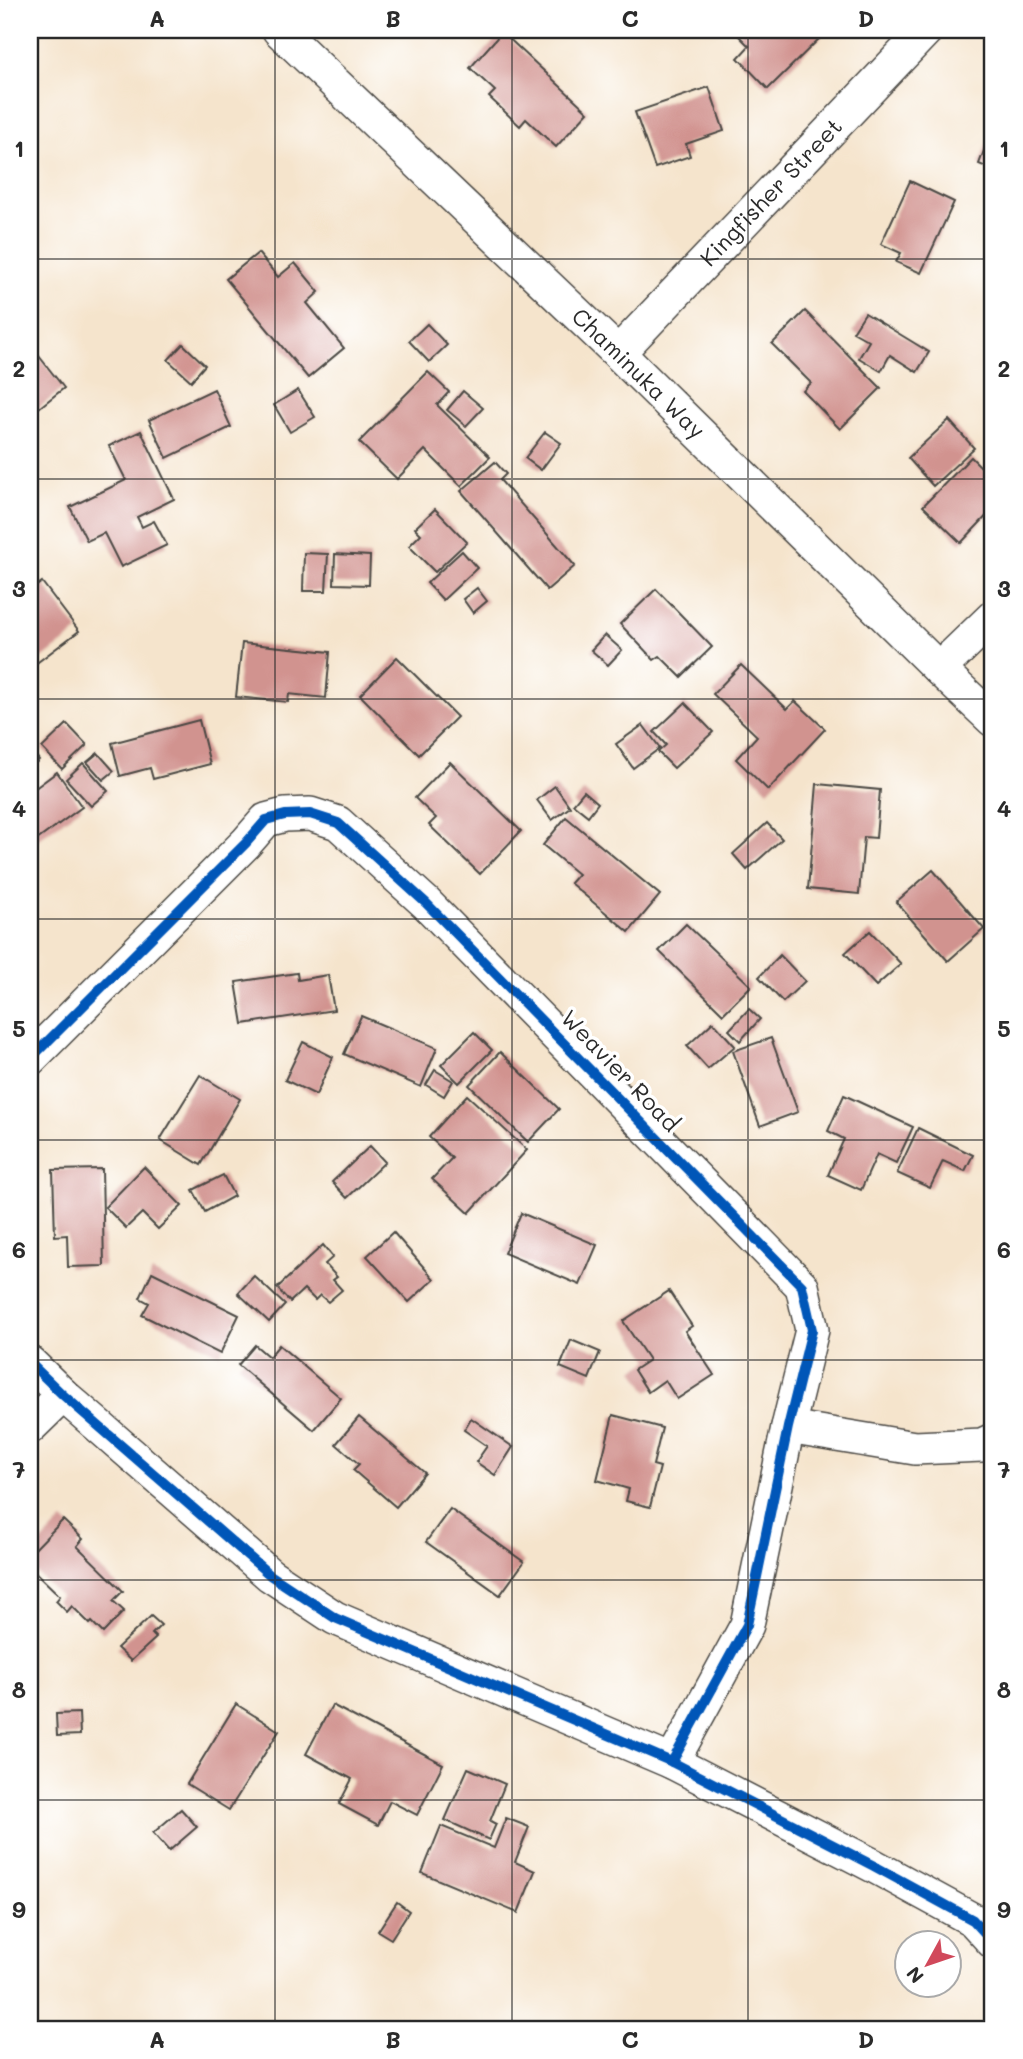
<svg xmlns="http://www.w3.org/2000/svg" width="1023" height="2059" viewBox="0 0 1023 2059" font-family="Mali,sans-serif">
<rect width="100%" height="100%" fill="#fff"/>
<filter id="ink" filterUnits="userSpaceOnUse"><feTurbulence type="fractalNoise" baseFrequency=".0143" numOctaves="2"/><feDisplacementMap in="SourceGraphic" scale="14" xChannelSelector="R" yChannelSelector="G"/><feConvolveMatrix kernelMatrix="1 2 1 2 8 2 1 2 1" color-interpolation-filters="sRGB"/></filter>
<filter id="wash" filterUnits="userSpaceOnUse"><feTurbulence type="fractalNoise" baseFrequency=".00686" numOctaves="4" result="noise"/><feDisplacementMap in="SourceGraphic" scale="28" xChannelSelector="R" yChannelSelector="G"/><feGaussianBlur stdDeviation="1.57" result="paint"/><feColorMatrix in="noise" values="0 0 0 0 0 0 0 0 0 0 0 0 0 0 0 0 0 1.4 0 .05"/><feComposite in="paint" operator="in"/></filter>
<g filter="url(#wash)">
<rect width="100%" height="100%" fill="#f5e4cc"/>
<g id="blocks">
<g fill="#d1938f">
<path d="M744,30H828L768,89L738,58L749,46L738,35Z"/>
<path d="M502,32L588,112L556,147L526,119L520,126L489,97L495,91L470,68Z"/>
<path d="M709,87L724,131L686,144L690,156L655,168L635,112Z"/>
<path d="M993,127V170L979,164Z"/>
<path d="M910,181L954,202L921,273L896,262L901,253L881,244Z"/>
<path d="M258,253L278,277L295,263L319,292L307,303L344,348L308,378L226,279Z"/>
<path d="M805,311L881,388L840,429L803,391L811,383L772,344Z"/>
<path d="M865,313L929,352L917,372L890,355L881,371L859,358L869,341L853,332Z"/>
<path d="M427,324L447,345L429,362L409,341Z"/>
<path d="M183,344L205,365L191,381L168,360Z"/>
<path d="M35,351L64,388L30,415V355Z"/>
<path d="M428,372L449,392L437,405L490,457L461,486L425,450L397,479L359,442Z"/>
<path d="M214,389L231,427L167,458L149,420Z"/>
<path d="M298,390L315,417L290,432L274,405Z"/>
<path d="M463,391L483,408L466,426L447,410Z"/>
<path d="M949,420L974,448L933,486L908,458Z"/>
<path d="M141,431L174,499L137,517L142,527L154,521L167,545L121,567L104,533L87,541L70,507L126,480L109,446Z"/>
<path d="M545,432L561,443L541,470L525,458Z"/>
<path d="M971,457L993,479V494L989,498L993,502V509L961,543L923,506Z"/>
<path d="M495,462L506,474L500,480L575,566L547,590L461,491Z"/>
<path d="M435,509L467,542L435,572L409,546L421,534L415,528Z"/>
<path d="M462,551L477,568L443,600L427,583Z"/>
<path d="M304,553L328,554L326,591H303Z"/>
<path d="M335,554L370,556L369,585L334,584Z"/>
<path d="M42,582L79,631L30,668V591Z"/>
<path d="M477,588L487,601L473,613L463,599Z"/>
<path d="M656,589L712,647L681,677L660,656L654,660L620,624Z"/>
<path d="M605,635L622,650L608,665L591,650Z"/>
<path d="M242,643L330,652L326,698L289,694L288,702L236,697Z"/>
<path d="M397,657L457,717L419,755L360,695Z"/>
<path d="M741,665L787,709L795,701L825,729L768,790L736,759L757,736L713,694Z"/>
<path d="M685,703L713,732L674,768L658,752L666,745L654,732Z"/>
<path d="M199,720L210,764L153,779L150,768L120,776L112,743Z"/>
<path d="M67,724L87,745L62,769L42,748Z"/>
<path d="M643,725L660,748L633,768L616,744Z"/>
<path d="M30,749L39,760L30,768Z"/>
<path d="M98,753L114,771L103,780L87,762Z"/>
<path d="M450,762L521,831L480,874L429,825L436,818L415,798Z"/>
<path d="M83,763L108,791L91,806L66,779Z"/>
<path d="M57,772L82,807L30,845V792Z"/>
<path d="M817,784L880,790L876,838L864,837L859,894L808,889Z"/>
<path d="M555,786L570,807L552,820L537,800Z"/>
<path d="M584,791L598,803L588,816L573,804Z"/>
<path d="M566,817L660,895L629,932L570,883L578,874L543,845Z"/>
<path d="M767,823L782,839L747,870L733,854Z"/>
<path d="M933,870L984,929L948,961L896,902Z"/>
<path d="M686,924L751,986L723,1014L659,951Z"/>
<path d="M870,931L901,964L876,986L845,953Z"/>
<path d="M780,955L805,981L783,1002L759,977Z"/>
<path d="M297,973L298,980L328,975L334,1010L243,1024L236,982Z"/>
<path d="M749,1009L760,1019L740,1041L729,1030Z"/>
<path d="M361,1016L437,1048L421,1087L344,1054Z"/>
<path d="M713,1022L735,1046L708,1069L687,1046Z"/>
<path d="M474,1032L492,1050L459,1083L441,1065Z"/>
<path d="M771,1038L798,1112L760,1126L733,1051Z"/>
<path d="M303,1042L333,1057L316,1095L285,1080Z"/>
<path d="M500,1052L559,1109L528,1142L469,1085Z"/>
<path d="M435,1070L453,1081L444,1096L426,1085Z"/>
<path d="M200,1075L240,1099L201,1165L160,1140Z"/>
<path d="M467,1095L527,1150L469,1213L432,1179L452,1158L429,1137Z"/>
<path d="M844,1095L913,1127L896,1163L877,1154L861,1190L828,1175L844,1139L828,1131Z"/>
<path d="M918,1128L973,1155L965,1171L943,1161L930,1188L897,1173Z"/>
<path d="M370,1146L385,1162L347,1198L332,1182Z"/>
<path d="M144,1167L182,1206L158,1229L142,1213L126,1228L105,1207Z"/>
<path d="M102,1169L104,1266L68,1267L67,1235L55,1236L53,1170Z"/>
<path d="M223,1175L234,1196L205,1212L193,1190Z"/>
<path d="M521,1213L597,1245L580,1285L504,1253Z"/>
<path d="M393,1232L434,1279L409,1302L367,1256Z"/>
<path d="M323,1245L333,1257L325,1264L337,1277L333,1280L342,1290L328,1302L320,1295L315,1300L304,1289L290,1302L277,1288Z"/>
<path d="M152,1272L239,1315L220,1354L142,1315L149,1303L140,1298Z"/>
<path d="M254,1276L285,1305L269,1322L238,1293Z"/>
<path d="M669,1291L692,1326L685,1331L714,1375L677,1399L665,1380L648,1392L634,1370L649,1360L623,1321Z"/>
<path d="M571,1340L600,1352L589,1379L560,1367Z"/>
<path d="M255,1345L269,1357L279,1345L341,1398L314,1430L238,1365Z"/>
<path d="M613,1415L662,1428L653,1465L660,1467L650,1507L626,1501L629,1489L597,1480Z"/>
<path d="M359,1417L425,1473L396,1507L353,1470L359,1464L336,1444Z"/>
<path d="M471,1418L513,1447L495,1475L476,1462L487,1446L464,1430Z"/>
<path d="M450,1509L524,1562L500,1595L426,1542Z"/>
<path d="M63,1520L83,1539L77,1546L123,1591L113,1601L124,1611L103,1633L92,1622L90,1624L72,1606L67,1612L56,1601L60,1596L30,1567V1554Z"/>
<path d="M151,1616L161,1625L152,1634L156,1638L131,1661L117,1648Z"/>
<path d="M236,1704L279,1731L229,1810L187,1784Z"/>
<path d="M332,1705L443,1764L417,1815L390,1801L378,1825L339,1804L352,1779L306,1754Z"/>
<path d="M79,1713L80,1735L57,1736L56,1714Z"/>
<path d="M468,1768L505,1784L490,1821L496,1824L489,1840L445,1820Z"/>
<path d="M181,1809L197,1827L169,1851L153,1833Z"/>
<path d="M506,1818L529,1827L515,1862L535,1871L518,1913L422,1873L441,1826L494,1848Z"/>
<path d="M397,1902L409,1911L391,1939L378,1931Z"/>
</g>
</g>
</g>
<g filter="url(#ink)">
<use href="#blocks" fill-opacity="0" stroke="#494743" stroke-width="2"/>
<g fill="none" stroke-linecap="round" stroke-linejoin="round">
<g stroke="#494743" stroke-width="36">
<g id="minor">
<path id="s1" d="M279,30L618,353L939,669L993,720"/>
<path id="s2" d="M618,353L926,30"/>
<path d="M939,669L993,617"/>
<path d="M30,1059L246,843L266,820L285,815L310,814L338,823L426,903L802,1286L812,1330L788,1427L747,1625L672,1762"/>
<path d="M30,1363L63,1395L270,1575L335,1618L672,1762L874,1866L973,1920L993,1942"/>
<path d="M30,1427L63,1395"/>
<path d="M788,1427L915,1448L982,1445L993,1440"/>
</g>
</g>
<use href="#minor" stroke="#fff" stroke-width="33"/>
<g stroke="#fff" stroke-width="15">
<g id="cycleway">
<path d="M30,1059L246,843L266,820L285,815L310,814L338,823L426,903L802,1286L812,1330L788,1427L747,1625L672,1762"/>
<path d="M30,1363L63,1395L270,1575L335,1618L672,1762L874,1866L973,1920L993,1942"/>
</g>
</g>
<use href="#cycleway" stroke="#0057b8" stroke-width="10"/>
</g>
</g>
<path fill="none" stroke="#2b2b2b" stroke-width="2" stroke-opacity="0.55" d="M275,30V2029M512,30V2029M748,30V2029M30,259H993M30,479H993M30,699H993M30,919H993M30,1140H993M30,1360H993M30,1580H993M30,1800H993"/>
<g text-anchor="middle" stroke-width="7" stroke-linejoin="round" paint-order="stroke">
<g font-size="23" fill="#2b2b2b" stroke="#fff">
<text dy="8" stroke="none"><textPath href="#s2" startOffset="222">Kingfisher Street</textPath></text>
<text dy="8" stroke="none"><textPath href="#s1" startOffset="497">Chaminuka Way</textPath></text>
<text transform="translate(620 1071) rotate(46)" y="8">Weavier Road</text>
</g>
</g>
<rect width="1023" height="2059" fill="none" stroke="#fff" stroke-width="77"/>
<g transform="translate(928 1964) rotate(230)"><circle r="33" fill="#ffffff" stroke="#aaaaaa" stroke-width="2"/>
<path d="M0-5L12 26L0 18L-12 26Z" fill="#d1495b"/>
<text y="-10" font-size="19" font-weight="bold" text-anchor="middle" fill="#2b2b2b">N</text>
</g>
<rect x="38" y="38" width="946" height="1983" fill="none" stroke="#2b2b2b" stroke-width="2.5"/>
<g font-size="23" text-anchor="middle" font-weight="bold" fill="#2b2b2b">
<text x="157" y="27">A</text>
<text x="393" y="27">B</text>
<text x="630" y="27">C</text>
<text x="866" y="27">D</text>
<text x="19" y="157">1</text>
<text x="1004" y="157">1</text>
<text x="19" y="377">2</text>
<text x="1004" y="377">2</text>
<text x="19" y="597">3</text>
<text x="1004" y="597">3</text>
<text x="19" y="817">4</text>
<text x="1004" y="817">4</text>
<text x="19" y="1037">5</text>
<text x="1004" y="1037">5</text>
<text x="19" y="1258">6</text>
<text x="1004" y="1258">6</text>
<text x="19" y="1478">7</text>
<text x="1004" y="1478">7</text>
<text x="19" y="1698">8</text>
<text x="1004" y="1698">8</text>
<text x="19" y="1918">9</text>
<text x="1004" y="1918">9</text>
<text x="157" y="2048">A</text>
<text x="393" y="2048">B</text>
<text x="630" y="2048">C</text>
<text x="866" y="2048">D</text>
</g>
</svg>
